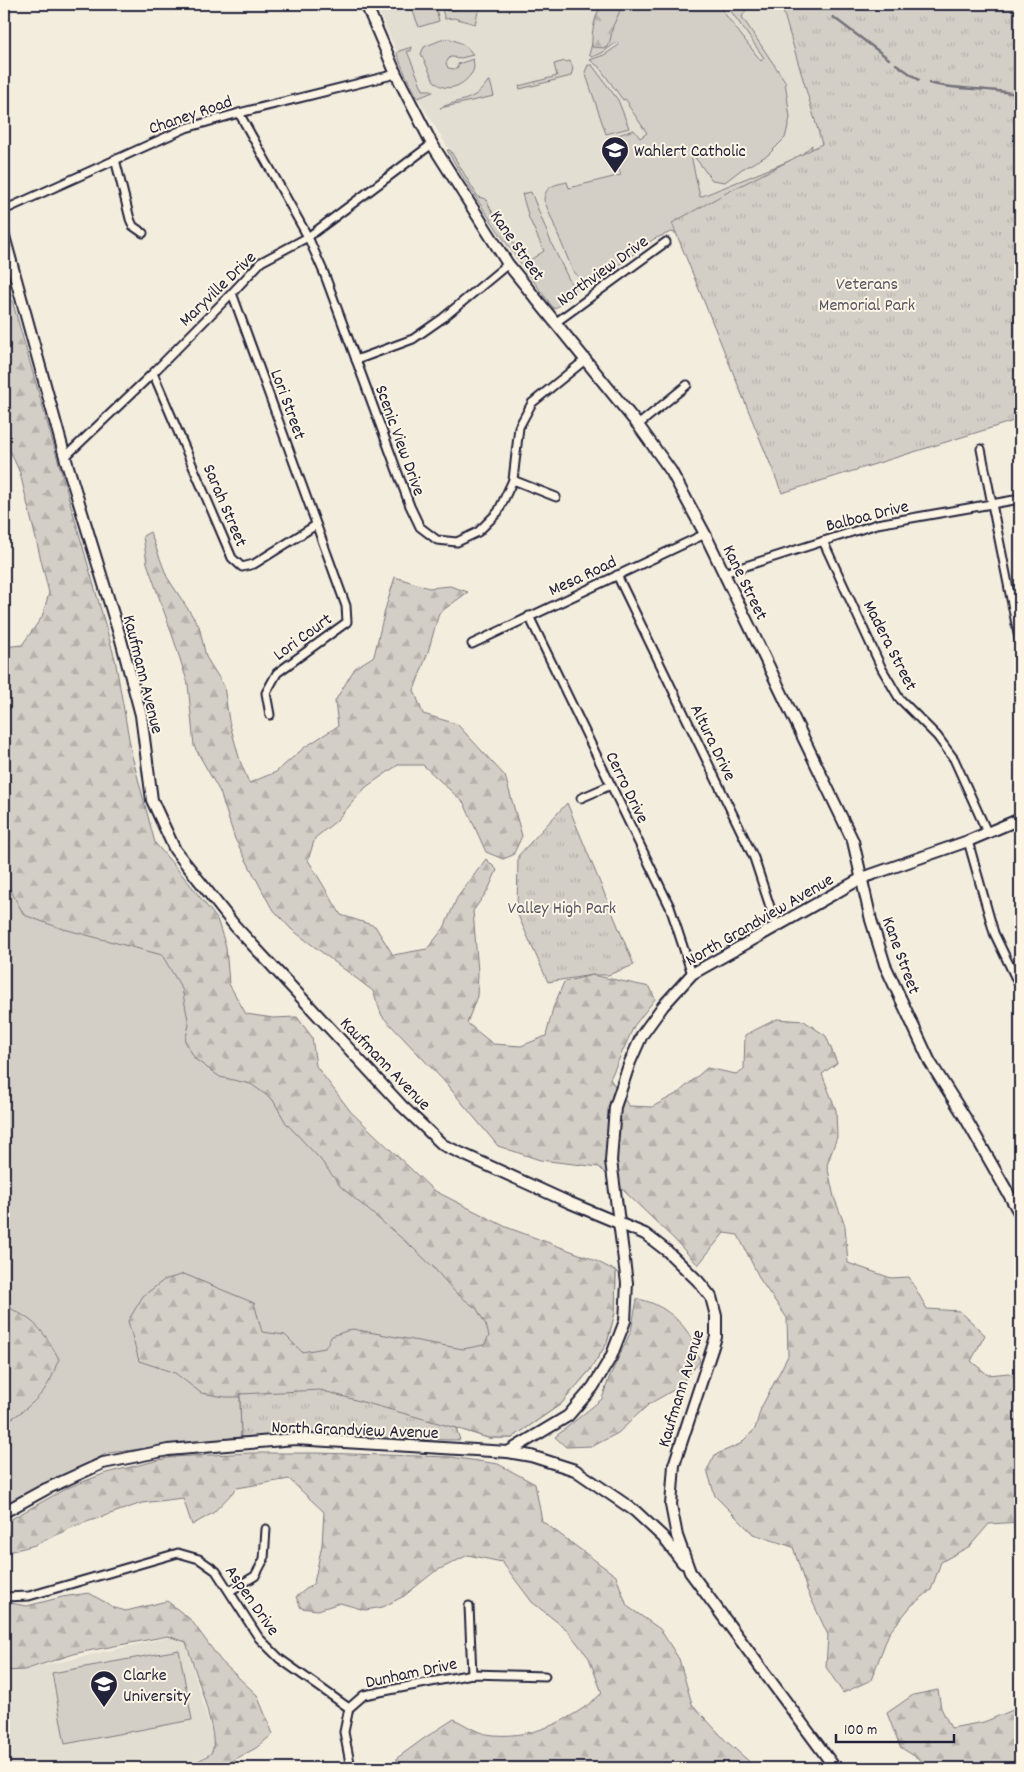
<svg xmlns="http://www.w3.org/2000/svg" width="1024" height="1772" viewBox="0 0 1024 1772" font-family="Dekko,sans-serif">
<defs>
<pattern id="forest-firs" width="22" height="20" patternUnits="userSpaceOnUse" patternTransform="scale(1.25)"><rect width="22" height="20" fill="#d4cfc6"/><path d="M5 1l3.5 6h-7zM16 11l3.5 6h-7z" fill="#b6b1ab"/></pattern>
<pattern id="park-tufts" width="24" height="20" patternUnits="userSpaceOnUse" patternTransform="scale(1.25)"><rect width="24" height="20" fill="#d4cfc6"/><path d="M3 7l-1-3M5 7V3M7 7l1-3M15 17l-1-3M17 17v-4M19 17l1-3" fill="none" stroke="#b6b1ab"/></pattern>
</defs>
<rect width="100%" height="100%" fill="#f3edde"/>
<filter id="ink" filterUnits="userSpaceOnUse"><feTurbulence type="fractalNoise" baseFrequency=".02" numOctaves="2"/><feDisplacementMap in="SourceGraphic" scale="10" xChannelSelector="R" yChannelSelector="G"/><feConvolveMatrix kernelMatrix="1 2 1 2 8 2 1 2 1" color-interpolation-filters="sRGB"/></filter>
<g filter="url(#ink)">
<g fill="#e3ded2">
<path d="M375,4H781L822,144L660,232L554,309L507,245L418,98Z"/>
<path d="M183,1634L215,1745L211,1753L179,1768H4V1671L24,1670Z"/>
</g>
<g fill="#d4cfc6" stroke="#7b7880">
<path d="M410,4H435L439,21L419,27Z"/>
<path d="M475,4H479L480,10L478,12L475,24L454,18L445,19L442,10L446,9L447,11Z"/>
<path d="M602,4H719L718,5L761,61L764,58L726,4H749L742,17L785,81L790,118L785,138L768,155L742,169L725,182L712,180L690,151L700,197L799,157L812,145L811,156L683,235L671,232L654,239L587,288L572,269L544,200C545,186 554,185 567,182L569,188L621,175L608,138L634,130L640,138L647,133L628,105L629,104L625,99L623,100L599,67L590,60L604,55L619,45L617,42L602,53L592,57L589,55Z"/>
<path d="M450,39C460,42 468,46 473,55L457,59L454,57H450L446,63L448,68L454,69L458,67V64L473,59C474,64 475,70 471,74C463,86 446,94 434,81L421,54L424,47L441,40Z"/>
<path d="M412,47L411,51H407L423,90H432L433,92L418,98L405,74L397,54L399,51Z"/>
<path d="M565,61L566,62L570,61L573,68L571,76L520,89L519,86L557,76L554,64Z"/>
<path d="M588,65H592L618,100L629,128L606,134L585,72Z"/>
<path d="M488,81H490L494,96L440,108C461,98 474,103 488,81Z"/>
<path d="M447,150H450L478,197L486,199L493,214L527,262L544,251L529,218L522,194L531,192L553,247L576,294L554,309C516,258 479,206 447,150Z"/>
<path d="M4,763L284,1079L458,1215L616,1271L615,1312L607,1343L590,1370L561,1404L512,1438H488L456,1428L240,1395L241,1437L108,1453L4,1505Z"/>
<path d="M179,1650L192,1720L65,1744L52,1673Z"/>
</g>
<g fill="url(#forest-firs)" stroke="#7b7880">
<path d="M601,4H623L613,26L610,41L606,48L592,47C591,31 595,18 601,4Z"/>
<path d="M10,293L115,659L132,756L155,843L189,883L217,919L226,947L229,984L246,1014L273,1018L297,1017L312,1037L316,1066L351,1112L433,1190L506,1227L590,1258L616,1271L615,1313L607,1343L590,1370L561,1404L512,1438H488L456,1428L295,1397H225L201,1393L175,1373L139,1361L128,1321L143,1296L164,1280L184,1274L254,1303L262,1332L285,1335L302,1352L325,1348L332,1336L352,1329L463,1349L484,1345L489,1336L486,1325L477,1309L456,1293L433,1267L412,1247L341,1187L320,1159L286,1123L273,1100L251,1084L220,1077L195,1059L185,1041L189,1025L182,989L162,955L60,928L24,915L4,878V647L22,645L42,617L49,593L20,473L4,437V294Z"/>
<path d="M150,532L167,577L199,626L206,657L224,686L229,721L240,761L249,783L276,772L305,747L338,726L335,701L355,668L374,656L385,610L395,577L429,588L450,586L468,592L439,613L428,652L414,690L423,714L457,724L505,776L522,836L513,855L503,859L486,852L464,803L423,765H398L366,787L336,821L315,838L308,860L341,915L375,926L393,955L427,949L444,928L457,898L486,859L497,870L488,890L473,911L478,972L477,996L467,1023L493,1044L521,1046L546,1036L553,1008L564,982L592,975L650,987L655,999L634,1026L610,1079L629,1106L652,1107L678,1093L707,1068L736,1074L744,1069L745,1035L777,1019L804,1021L826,1036L837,1063L822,1074L836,1110L837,1137L827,1165L834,1197L845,1226L848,1263L891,1278L909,1277L927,1309L960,1311L985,1335L971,1361L988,1375L1009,1373L1020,1382V1522L989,1524L970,1546L941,1562L931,1590L911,1606L889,1633L871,1680L843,1693L826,1667L828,1635L807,1590L793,1547L753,1534L715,1496L707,1470L715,1455L740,1444L755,1429L761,1408L788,1356L787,1318L761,1281L738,1235L724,1233L698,1265L674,1239L599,1167L540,1160L498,1146L443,1080L382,1016L373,991L291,929L271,907L235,839L220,792L194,746L188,684L173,637L147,563L143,536Z"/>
<path d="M637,1299C659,1302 681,1319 691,1338C695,1345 697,1354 700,1361L677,1388L649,1404L618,1433L593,1446L566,1447L555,1437L602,1399L609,1378L631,1331Z"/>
<path d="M4,1305C36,1321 42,1328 59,1359C55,1367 53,1377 48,1384C39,1400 19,1415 4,1423Z"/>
<path d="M250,1453H318L451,1457L498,1464L535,1484L542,1521L616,1576L627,1606L660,1629L679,1659L692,1704L726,1741L752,1764L762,1768H397V1758L426,1737L454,1719C464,1724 476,1732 486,1734C528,1741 572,1721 602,1693L589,1658L566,1629L532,1602L502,1562L468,1555L434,1572L404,1596L383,1607L365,1610L340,1603L318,1610L301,1608L296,1597L314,1583L322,1545L324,1512L289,1479L237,1488L213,1513L192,1525L183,1498L142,1503L75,1526L35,1545L4,1553V1523L67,1488L106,1473L172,1457Z"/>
<path d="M89,1593L115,1608L126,1611L167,1601L191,1620L221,1661L257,1695L273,1734L256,1748L232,1761L226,1768H179C187,1765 205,1759 211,1753C222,1742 191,1660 186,1642L168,1636L77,1653L24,1670L4,1671V1602L27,1606L62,1597Z"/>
<path d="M938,1690L941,1708L951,1728L984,1722L1013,1710L1020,1709V1768L932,1767L900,1747L887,1713L913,1695Z"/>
</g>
<g fill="url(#park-tufts)" stroke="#7b7880">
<path d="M781,4H1020V419L782,493L672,223L726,193L822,144Z"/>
<path d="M567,803L634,965L608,975H592L548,982L517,913L518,856Z"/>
<path d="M320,1390L456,1428L460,1440L241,1437L240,1394Z"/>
</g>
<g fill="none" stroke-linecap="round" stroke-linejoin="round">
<g stroke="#75727b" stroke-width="2.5">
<path d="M833,17L889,59"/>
<path d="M896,64L919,80"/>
<path d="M929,83C959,91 990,87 1020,95"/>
</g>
<g stroke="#22223b" stroke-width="11">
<g id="street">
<path d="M239,113L308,237L324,273L410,506L420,527L437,540L457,542L478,532L498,512L513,480L519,427L532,403L585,360"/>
<path d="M115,159L130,219L133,226L143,233"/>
<path d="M4,210L186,128L239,113L396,74"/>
<path d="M232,293L346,606L347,622L277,673L266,693L270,715"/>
<path d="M555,323L666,242"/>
<path d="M356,360L413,339L443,318L508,264"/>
<path d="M153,373L232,558L242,567L254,564L316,525"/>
<path d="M638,425L687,385"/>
<path d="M981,449L1020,644"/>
<path d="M65,457L153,373L232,293L261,262L308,237L432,144"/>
<path d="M513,480L556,497"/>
<path d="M823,541L882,669L899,698L937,736L954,759L987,832"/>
<path d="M724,573L877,524L1020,499"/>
<path d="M617,575L754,858L776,925"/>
<path d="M529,616L670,907L692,974"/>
<path d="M472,644L705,534"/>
<path d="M581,798L611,785"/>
<path d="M968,841L994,933L1020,987"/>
<path d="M230,1591L255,1576L264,1559L266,1529"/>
<path d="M4,1597L29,1596L178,1553L199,1559L216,1571L259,1638L280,1659L349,1708"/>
<path d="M469,1606L472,1674"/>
<path d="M351,1768L344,1732L349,1708L364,1695L472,1674L545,1676"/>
</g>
</g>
<g stroke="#22223b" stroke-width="14">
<g id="secondary">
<path d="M366,4L396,74L432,144L508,264L638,425L671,471L705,534L853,841L871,920L885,965L930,1062L966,1119L1020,1214"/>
<path d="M4,236L65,457L121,640L141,715L152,800L175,850L235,926L401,1105L443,1145L568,1202L645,1234L667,1251L698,1281L711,1297L716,1316V1337L674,1465L671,1505L677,1536L690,1572L835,1768"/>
<path d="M508,1452L568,1416L593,1387L611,1357L625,1321L627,1283L611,1161L615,1107L630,1062L642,1035L663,1006L692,974L862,878L968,841L1020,819"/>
<path d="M4,1512L46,1489L103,1463L168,1450L295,1439L508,1452L531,1456L575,1470L635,1511L663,1537L683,1563"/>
</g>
</g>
<use href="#street" stroke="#fcf5e5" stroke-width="7"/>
<use href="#secondary" stroke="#fcf5e5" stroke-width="10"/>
</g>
</g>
<defs>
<g id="school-pin" transform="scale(1.4375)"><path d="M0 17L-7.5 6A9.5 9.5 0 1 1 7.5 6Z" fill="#22223b" stroke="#fcf5e5"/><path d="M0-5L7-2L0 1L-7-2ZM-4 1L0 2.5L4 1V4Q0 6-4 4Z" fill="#fff"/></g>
<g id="university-pin" transform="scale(1.4375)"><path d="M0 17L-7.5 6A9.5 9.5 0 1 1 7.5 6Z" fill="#22223b" stroke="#fcf5e5"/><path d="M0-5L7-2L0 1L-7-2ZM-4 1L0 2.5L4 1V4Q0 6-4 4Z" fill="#fff"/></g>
</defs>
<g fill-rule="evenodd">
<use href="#school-pin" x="615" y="150"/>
<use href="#university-pin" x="104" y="1684"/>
</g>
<g text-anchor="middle" stroke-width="4" stroke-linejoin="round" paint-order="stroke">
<g font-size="18" fill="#22223b" stroke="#fcf5e5">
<text transform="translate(190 114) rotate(-19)" y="6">Chaney Road</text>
<text transform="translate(518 245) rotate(55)" y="6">Kane Street</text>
<text transform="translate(602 270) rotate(-36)" y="6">Northview Drive</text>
<text transform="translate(217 288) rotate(-44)" y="6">Maryville Drive</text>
<text transform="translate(289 404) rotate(70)" y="6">Lori Street</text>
<text transform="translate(401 440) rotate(70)" y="6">Scenic View Drive</text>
<text transform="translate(226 505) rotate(67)" y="6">Sarah Street</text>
<text transform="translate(867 515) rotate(-14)" y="6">Balboa Drive</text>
<text transform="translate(582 575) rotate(-25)" y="6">Mesa Road</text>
<text transform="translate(746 582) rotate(64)" y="6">Kane Street</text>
<text transform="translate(302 636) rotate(-36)" y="6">Lori Court</text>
<text transform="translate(891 645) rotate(63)" y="6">Madera Street</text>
<text transform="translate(144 674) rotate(76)" y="6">Kaufmann Avenue</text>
<text transform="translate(714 742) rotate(64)" y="6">Altura Drive</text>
<text transform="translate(628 787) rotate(64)" y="6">Cerro Drive</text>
<text transform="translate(759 919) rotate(-30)" y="6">North Grandview Avenue</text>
<text transform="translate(902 955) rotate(70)" y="6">Kane Street</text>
<text transform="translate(386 1063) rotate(46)" y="6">Kaufmann Avenue</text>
<text transform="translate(680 1388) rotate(-73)" y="6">Kaufmann Avenue</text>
<text transform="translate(355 1429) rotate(2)" y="6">North Grandview Avenue</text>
<text transform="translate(253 1600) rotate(55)" y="6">Aspen Drive</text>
<text transform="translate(411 1672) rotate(-12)" y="6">Dunham Drive</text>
</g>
<g font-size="18" fill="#22223b" stroke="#fcf5e5" text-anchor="start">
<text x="634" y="156">Wahlert Catholic</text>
<text x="123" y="1680">Clarke<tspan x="123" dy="21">University</tspan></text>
</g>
<g font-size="18" fill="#575665" stroke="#fcf5e5">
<text x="867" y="289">Veterans<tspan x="867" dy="21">Memorial Park</tspan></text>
<text x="562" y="913">Valley High Park</text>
</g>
</g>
<rect width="1024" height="1772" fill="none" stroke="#fcf5e5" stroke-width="20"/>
<rect x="10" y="10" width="1004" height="1752" fill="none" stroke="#22223b" stroke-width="2" filter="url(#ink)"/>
<path d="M836 1734v8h118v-8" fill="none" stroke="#22223b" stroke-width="2.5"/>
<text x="844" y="1734" font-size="15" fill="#22223b" stroke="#fcf5e5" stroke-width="4" paint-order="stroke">100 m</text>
</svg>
